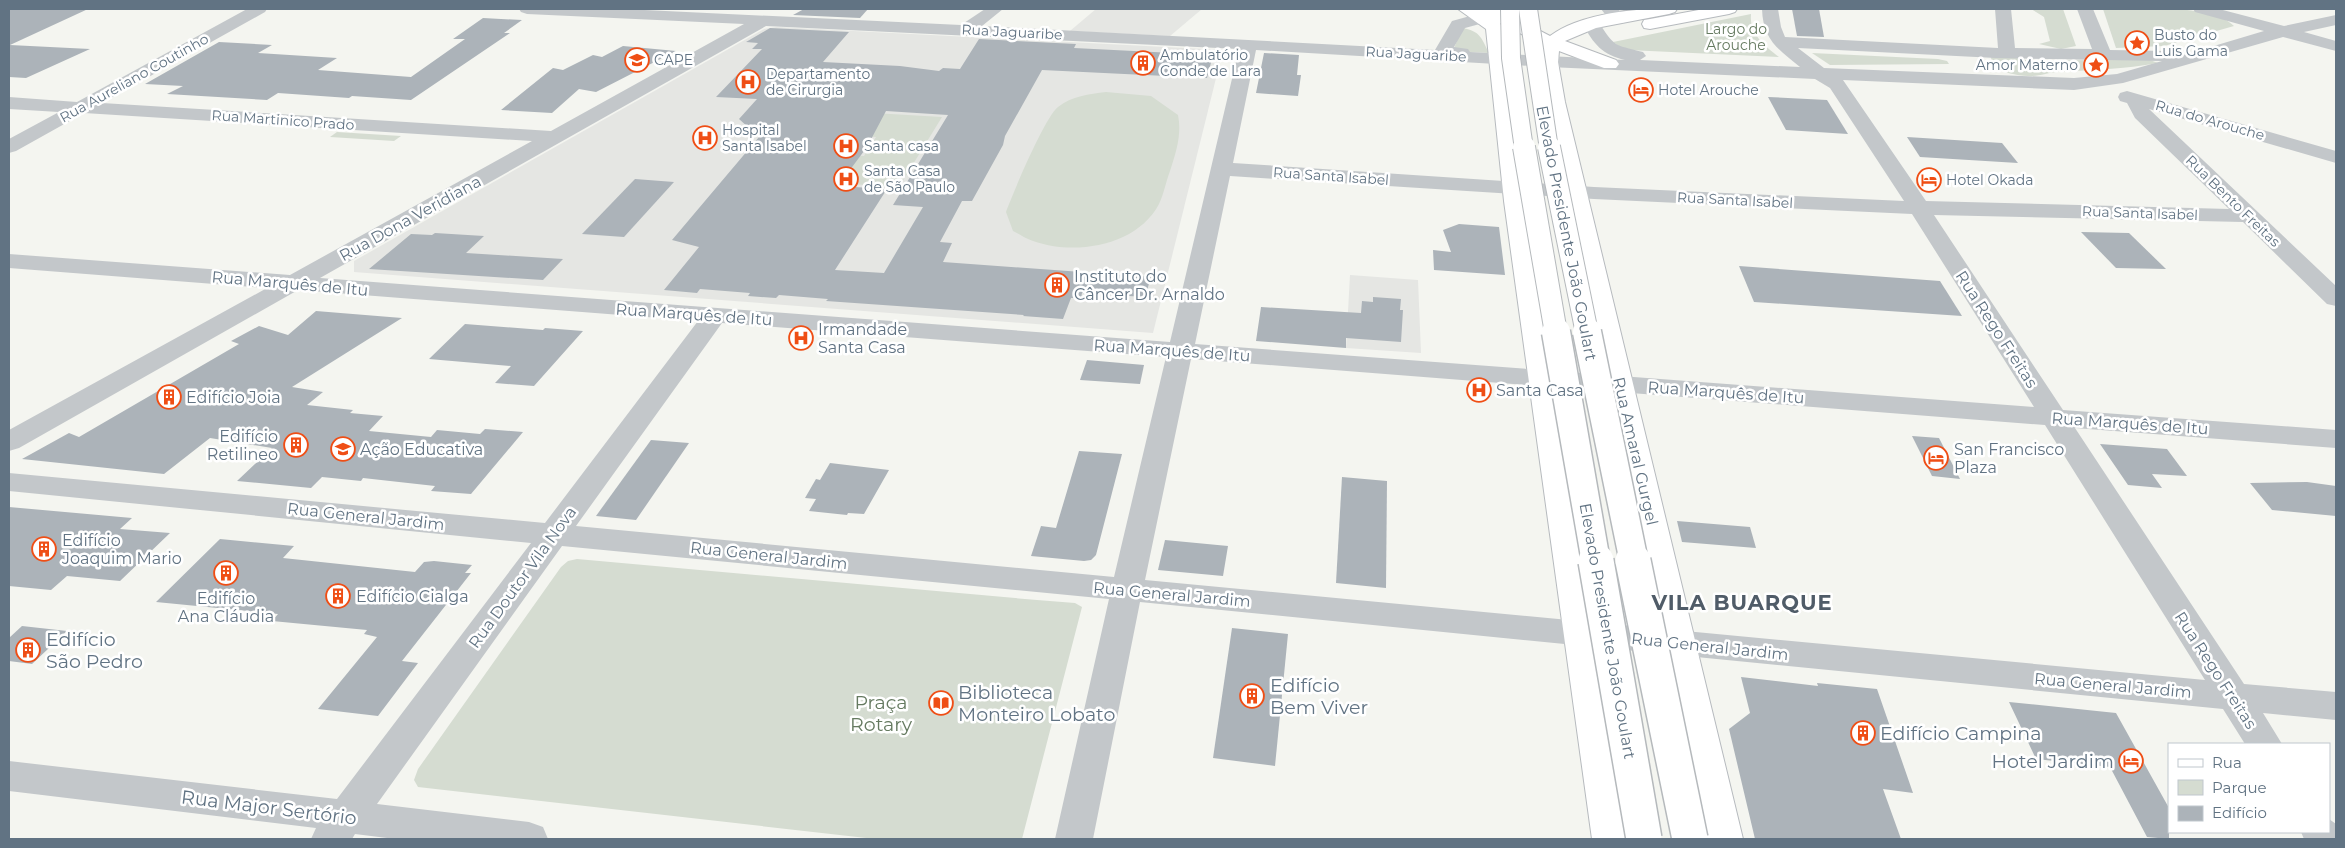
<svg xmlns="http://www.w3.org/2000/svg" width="2345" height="848" viewBox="0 0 2345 848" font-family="Montserrat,sans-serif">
<rect width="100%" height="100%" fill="#f4f5f0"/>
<g fill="#e5e6e3">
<path d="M1096,9H1202L1170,36L1070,31Z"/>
<path d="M776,27L1223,50L1153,333L354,272V261L764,29Z"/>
<path d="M1350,275L1418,280L1421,353L1346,348Z"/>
</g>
<g fill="#d5dcd1">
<path d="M2031,9H2063L2076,46L2061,49L2039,44L2050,41L2044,17Z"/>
<path d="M2103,9C2135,9 2210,3 2234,26L2164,46L2116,48Z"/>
<path d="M1751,14C1749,34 1765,46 1779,57L1628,50L1623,49L1613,42Z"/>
<path d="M1462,28C1480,31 1481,37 1489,53L1453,51Z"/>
<path d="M1812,53L1938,59L1947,61L1949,64L1830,65Z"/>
<path d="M1991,57H2013L2030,61L2147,59L2158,63C2125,69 2092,70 2058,72C2048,72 2039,77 2028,76C2017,76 2001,72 1992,65Z"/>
<path d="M1106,92L1151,96L1178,115C1182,134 1176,153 1170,171C1166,181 1164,194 1159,204C1137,246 1075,256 1033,241C1026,239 1019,234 1013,231L1006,212C1013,193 1045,117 1058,107C1072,96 1089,94 1106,92Z"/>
<path d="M839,111L942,117L899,187L785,180L830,154L864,156L876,137L844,135Z"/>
<path d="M337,132L401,136L394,141L330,137Z"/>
<path d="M577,559L1037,600L1075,603L1082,607L1022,839H875L418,787L414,780L418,769L561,567L568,561Z"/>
</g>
<g fill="#acb3b9" fill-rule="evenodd">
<path d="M9,9H88L10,45L90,49L26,78L9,77Z"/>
<path d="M804,9H868L860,18L793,15Z"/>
<path d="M1792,9H1819L1824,37L1797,36Z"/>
<path d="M483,18L522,20L504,33H510L411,100L352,96L349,98L278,93L267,100L167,94L183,86L145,84L219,42L272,45L258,53L337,58L318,70L411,77L465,39H453Z"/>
<path d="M770,28L849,32L823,62L900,66L939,71L943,68L960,69L979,39L1076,44L1074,48L1213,55L1207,78L1042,70L1005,136L1003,145L972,201H962L940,242L952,243L943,262L1151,277L1145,297L1082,293L1081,298H1071L1063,319L1023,316L1024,315L826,301L828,299L779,295L776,298L748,296L750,293L700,289L697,293L664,290L699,247L672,240L759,137L739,119L757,99L716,97L762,49H752L758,43L746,42ZM886,111L948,115L893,205L923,207L884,273L835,270L887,189L838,186L867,147Z"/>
<path d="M623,46L676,51L596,92L579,89L552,113L501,110L553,68L563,70L593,55L602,57Z"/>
<path d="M1264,53L1299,55L1297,75H1301L1298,96L1256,93Z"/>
<path d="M1768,97L1827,100L1848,134L1786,130Z"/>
<path d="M1907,137L2002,143L2018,163L1920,157Z"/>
<path d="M635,179L674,182L624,237L582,234Z"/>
<path d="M1459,224L1499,227L1505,275L1434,270L1433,250L1451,252L1443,230Z"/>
<path d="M2081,232L2129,233L2166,269L2116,268Z"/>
<path d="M435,233L484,236L466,253L563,259L543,280L369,269L411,234L432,235Z"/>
<path d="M1739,266L1940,281L1962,316L1754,302Z"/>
<path d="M1373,297L1401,299L1400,310H1403L1401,342L1346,338V348L1256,341L1261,307L1361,313L1362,301L1373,302Z"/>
<path d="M316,311L402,318L292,387L323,392L307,405L353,410L350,413L383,416L369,431L431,437L437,430L480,434L485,429L523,432L471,494L431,491L435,486L363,478L361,481L322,477L311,488L237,481L272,448L210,438L164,474L22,459L69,433L79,437L239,344L231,341L259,326L288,335Z"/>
<path d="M465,324L543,330L545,328L583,331L534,386L495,383L511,366L429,359Z"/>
<path d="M1087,360L1144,365L1140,384L1080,380Z"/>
<path d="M1912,436L1939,438L1960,479L1932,476Z"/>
<path d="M651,440L689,443L636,520L596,516Z"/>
<path d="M2100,444L2167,449L2187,476L2152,474L2162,488L2128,485Z"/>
<path d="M1079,451L1122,454L1096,555L1091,560L1084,561L1031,556L1041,526L1056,528Z"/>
<path d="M830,463L889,470L864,514L848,513L847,515L809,511L816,499L805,498L816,479L820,480Z"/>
<path d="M1342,477L1387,481L1386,588L1336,583Z"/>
<path d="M2307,482L2336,486V516L2272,510L2250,483Z"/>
<path d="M9,507L132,518L120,529L170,533L120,581L67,576L51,590L9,586Z"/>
<path d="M1677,521L1750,527L1756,548L1682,542Z"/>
<path d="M220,539L294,546L283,558L415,572L424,562L434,561L472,565L465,573H471L402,661L418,663L378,716L318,709L377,637L364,634L367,630L272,621L278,614L156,602Z"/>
<path d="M1165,540L1228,546L1223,576L1158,570Z"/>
<path d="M22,626L67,631L32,664L9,661V638Z"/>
<path d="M1232,628L1288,634L1275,766L1213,758Z"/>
<path d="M1741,677L1818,686L1817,683L1877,689L1913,793L1883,789L1901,839H1755L1729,729L1750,713Z"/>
<path d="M2009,702L2116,713L2169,808V839L2147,837L2110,767L2036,759Z"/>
</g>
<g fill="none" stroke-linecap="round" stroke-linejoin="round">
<g stroke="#b6babe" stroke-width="2">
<g id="major">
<path d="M1458,9H1498L1550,36C1580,13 1641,7 1677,9L1675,12L1669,14L1596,28L1565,41L1616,60L1619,64L1616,68H1604L1559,51L1558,62L1565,102L1743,839H1705L1547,102L1540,62L1543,45L1500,23L1502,27L1526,201L1630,839H1592L1504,201L1486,29Z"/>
<path d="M1704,9H1737L1735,12L1729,14L1650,29L1644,28L1642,24L1644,20L1650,19Z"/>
</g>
</g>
<g fill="#c3c7ca" fill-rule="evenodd">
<path d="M247,9H267L265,12L102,103L551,131L744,24L527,14L521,12L519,9H624L961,25L985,9H1003L982,26L1435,50L1452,21L1481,13L1487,14L1489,18L1487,22L1465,28L1454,47L1468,49L1470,52L1625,60C1603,55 1593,44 1583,24L1585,20H1597C1616,48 1612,44 1643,52L1646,56L1640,60L1800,67C1778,49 1763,40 1762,9H1778L1781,27L1785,37L1998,48L1995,9H2011L2015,48L2092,49L2077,9H2093L2110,50L2169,51L2175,52L2177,57L2264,31L2195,12L2193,9H2219L2284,26L2336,15V25L2304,32L2336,41V51L2283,37L2123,83L2074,90L1843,80L1926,201L2229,209L2135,118L2127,103L2120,101L2118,97L2120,93L2127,91L2336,151V163L2149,109L2336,286V306L2327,304L2243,222L1934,215L2063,410L2336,430V448L2075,428L2244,684L2336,692V720L2263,713L2282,744H2245L2223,709L1140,602L1093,839H1055L1109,599L562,546L377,804L529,822L543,827L548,839H395L355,834L352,839H311L316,828L9,791V761L337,799L531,543L9,491V473L545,523L698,321L298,290L19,448L9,451V430L267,288L9,268V254L290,275L532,141L84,113L16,151L9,153V139L59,112L9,109V97L77,102ZM766,26L1239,49L1170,342L320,278ZM1798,48L1996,58L2162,61L2117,74L2074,78L1824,68ZM1256,50L1549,67L1815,79L1830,88L1904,201L1594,187L1233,163ZM1230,176L1594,199L1912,214L2034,407L1195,344ZM722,323L1166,357L1114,577L576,526ZM1191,359L2045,425L2205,680L1145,580Z"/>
<path d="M1601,9H1618L1626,19L1624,23H1612Z"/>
<path d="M2329,819L2336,824V839H2304L2301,832H2329Z"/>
</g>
<use href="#major" fill="#fff" fill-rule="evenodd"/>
<g stroke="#b5b9bc" stroke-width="20" stroke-linecap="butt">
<g id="highway-bridge-far3">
<path d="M1510,9L1511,58L1524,149"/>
<path d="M1528,9L1549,149"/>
</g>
</g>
<g stroke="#b5b9bc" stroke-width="24" stroke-linecap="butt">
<g id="highway-bridge-far2">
<path d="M1524,147L1556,333"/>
<path d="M1549,147L1587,333"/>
</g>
</g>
<g stroke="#b5b9bc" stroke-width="31" stroke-linecap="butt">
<g id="highway-bridge-far1">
<path d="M1556,332L1596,562"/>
<path d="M1587,332L1634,562"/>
</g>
</g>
<g stroke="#b5b9bc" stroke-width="38" stroke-linecap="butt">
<g id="highway-bridge">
<path d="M1596,561L1644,839"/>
<path d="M1633,561L1690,839"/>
</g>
</g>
<use href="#highway-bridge-far3" stroke="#fff" stroke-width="18"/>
<use href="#highway-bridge-far2" stroke="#fff" stroke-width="22"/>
<use href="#highway-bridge-far1" stroke="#fff" stroke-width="28"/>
<use href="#highway-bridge" stroke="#fff" stroke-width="35"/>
</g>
<defs>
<g id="sight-ring" transform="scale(1.25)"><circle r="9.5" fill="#fff" stroke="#ef4e15" stroke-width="1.5"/><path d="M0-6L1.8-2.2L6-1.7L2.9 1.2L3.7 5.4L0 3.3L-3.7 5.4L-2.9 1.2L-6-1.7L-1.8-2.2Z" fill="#ef4e15"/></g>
<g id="school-ring" transform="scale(1.25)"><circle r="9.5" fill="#fff" stroke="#ef4e15" stroke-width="1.5"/><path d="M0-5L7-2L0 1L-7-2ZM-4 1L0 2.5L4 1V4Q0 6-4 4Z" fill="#ef4e15"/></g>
<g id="building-ring" transform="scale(1.25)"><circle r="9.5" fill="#fff" stroke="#ef4e15" stroke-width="1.5"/><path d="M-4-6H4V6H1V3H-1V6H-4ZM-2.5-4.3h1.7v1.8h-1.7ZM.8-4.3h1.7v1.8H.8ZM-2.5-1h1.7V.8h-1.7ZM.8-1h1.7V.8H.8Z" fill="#ef4e15"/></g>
<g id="hospital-ring" transform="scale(1.25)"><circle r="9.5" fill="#fff" stroke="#ef4e15" stroke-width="1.5"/><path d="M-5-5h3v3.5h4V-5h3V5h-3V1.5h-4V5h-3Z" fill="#ef4e15"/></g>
<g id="hotel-ring" transform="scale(1.25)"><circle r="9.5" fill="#fff" stroke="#ef4e15" stroke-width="1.5"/><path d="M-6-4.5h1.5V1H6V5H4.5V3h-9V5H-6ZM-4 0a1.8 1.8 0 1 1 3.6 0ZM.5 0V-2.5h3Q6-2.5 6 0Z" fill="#ef4e15"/></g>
<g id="library-ring" transform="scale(1.25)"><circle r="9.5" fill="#fff" stroke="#ef4e15" stroke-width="1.5"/><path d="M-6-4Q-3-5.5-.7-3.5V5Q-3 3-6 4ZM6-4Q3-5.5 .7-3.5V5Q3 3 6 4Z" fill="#ef4e15"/></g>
</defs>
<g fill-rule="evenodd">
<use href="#sight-ring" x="2137" y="43"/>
<use href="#school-ring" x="637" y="60"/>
<use href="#building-ring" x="1143" y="63"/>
<use href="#sight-ring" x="2096" y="65"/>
<use href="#hospital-ring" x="748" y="82"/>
<use href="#hotel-ring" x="1641" y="90"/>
<use href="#hospital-ring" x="705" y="138"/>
<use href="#hospital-ring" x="846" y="146"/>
<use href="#hospital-ring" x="846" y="179"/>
<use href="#hotel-ring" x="1929" y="180"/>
<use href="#building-ring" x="1057" y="285"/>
<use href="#hospital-ring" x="801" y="338"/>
<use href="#hospital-ring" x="1479" y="390"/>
<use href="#building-ring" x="169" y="397"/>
<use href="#building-ring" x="296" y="445"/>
<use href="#school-ring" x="343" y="449"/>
<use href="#hotel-ring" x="1936" y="458"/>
<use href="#building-ring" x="44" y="549"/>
<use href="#building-ring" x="226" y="573"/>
<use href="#building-ring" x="338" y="596"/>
<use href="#building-ring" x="28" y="650"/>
<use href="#building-ring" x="1252" y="696"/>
<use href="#library-ring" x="941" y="703"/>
<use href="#building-ring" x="1863" y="733"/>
<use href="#hotel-ring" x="2131" y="761"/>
</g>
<g text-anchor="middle" stroke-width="5" stroke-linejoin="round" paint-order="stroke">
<g font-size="14" fill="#657a60" stroke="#fff">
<text x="1736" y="34">Largo do<tspan x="1736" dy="16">Arouche</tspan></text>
</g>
<g font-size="14" fill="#617383" stroke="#fff">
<text transform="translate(1012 32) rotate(3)" y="5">Rua Jaguaribe</text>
<text transform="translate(1416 54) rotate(3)" y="5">Rua Jaguaribe</text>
<text transform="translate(134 78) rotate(-29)" y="5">Rua Aureliano Coutinho</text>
<text transform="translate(283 120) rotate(4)" y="5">Rua Martinico Prado</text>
<text transform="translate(2210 120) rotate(16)" y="5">Rua do Arouche</text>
<text transform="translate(1331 176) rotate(4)" y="5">Rua Santa Isabel</text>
<text transform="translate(1735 200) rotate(3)" y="5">Rua Santa Isabel</text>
<text transform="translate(2233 201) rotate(44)" y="5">Rua Bento Freitas</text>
<text transform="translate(2140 213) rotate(2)" y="5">Rua Santa Isabel</text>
</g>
<g font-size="14" fill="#617383" stroke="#fff" text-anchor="start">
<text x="2154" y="40">Busto do<tspan x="2154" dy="16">Luis Gama</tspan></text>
<text x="1160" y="60">Ambulatório<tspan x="1160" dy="16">Conde de Lara</tspan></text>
<text x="654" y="65">CAPE</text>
<text x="2078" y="70" text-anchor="end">Amor Materno</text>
<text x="766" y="79">Departamento<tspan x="766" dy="16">de Cirurgia</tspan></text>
<text x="1658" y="95">Hotel Arouche</text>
<text x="722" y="135">Hospital<tspan x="722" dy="16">Santa Isabel</tspan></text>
<text x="864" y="151">Santa casa</text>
<text x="864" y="176">Santa Casa<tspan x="864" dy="16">de São Paulo</tspan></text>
<text x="1946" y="185">Hotel Okada</text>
</g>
<g font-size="16" fill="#617383" stroke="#fff">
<text transform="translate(410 218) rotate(-29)" y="6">Rua Dona Veridiana</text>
<text transform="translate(1567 233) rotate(79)" y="6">Elevado Presidente João Goulart</text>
<text transform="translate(290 283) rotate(5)" y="6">Rua Marquês de Itu</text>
<text transform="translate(694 314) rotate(4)" y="6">Rua Marquês de Itu</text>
<text transform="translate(1997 329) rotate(57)" y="6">Rua Rego Freitas</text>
<text transform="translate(1172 350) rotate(4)" y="6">Rua Marquês de Itu</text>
<text transform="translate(1726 392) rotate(4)" y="6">Rua Marquês de Itu</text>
<text transform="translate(2130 423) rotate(4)" y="6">Rua Marquês de Itu</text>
<text transform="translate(1636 451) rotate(77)" y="6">Rua Amaral Gurgel</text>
<text transform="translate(366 516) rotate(6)" y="6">Rua General Jardim</text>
<text transform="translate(769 555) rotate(6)" y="6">Rua General Jardim</text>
<text transform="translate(522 577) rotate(-54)" y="6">Rua Doutor Vila Nova</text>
<text transform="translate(1172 594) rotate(5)" y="6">Rua General Jardim</text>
<text transform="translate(1608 631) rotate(80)" y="6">Elevado Presidente João Goulart</text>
<text transform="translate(1710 646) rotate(6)" y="6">Rua General Jardim</text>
<text transform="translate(2216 670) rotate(57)" y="6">Rua Rego Freitas</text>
<text transform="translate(2113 685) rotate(5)" y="6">Rua General Jardim</text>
</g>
<g font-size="16" fill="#617383" stroke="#fff" text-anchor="start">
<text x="1074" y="282">Instituto do<tspan x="1074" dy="18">Câncer Dr. Arnaldo</tspan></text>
<text x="818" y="335">Irmandade<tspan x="818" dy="18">Santa Casa</tspan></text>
<text x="1496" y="396">Santa Casa</text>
<text x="186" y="403">Edifício Joia</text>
<text x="278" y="442" text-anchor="end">Edifício<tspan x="278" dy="18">Retilineo</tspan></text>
<text x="360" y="455">Ação Educativa</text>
<text x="1954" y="455">San Francisco<tspan x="1954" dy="18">Plaza</tspan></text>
<text x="62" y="546">Edifício<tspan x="62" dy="18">Joaquim Mario</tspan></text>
<text x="356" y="602">Edifício Cialga</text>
<text x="226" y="604" text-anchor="middle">Edifício<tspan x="226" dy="18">Ana Cláudia</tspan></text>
</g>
<g font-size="19" fill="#617383" stroke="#fff" text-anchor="start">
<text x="46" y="646">Edifício<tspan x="46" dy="22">São Pedro</tspan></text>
<text x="1270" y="692">Edifício<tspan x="1270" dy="22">Bem Viver</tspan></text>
<text x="958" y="699">Biblioteca<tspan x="958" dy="22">Monteiro Lobato</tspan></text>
<text x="1880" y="740">Edifício Campina</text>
<text x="2114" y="768" text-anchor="end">Hotel Jardim</text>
</g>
<g font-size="19" fill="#657a60" stroke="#fff">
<text x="881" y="709">Praça<tspan x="881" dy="22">Rotary</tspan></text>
</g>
<g font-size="19" fill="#617383" stroke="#fff">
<text transform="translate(269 807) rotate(7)" y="7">Rua Major Sertório</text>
</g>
<g font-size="21" font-weight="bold" letter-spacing="1" fill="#505c68" stroke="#fff">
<text x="1742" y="610">VILA BUARQUE</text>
</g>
</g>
<rect width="2345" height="848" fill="none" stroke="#617383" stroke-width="20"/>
<rect x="2168" y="743" width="162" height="90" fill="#ffffff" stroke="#c0c7cd"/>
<rect x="2178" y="759" width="25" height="8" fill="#ffffff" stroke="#c0c7cd"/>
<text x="2212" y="768" font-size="15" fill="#617383">Rua</text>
<rect x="2178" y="780" width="25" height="15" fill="#d5dcd1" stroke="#c0c7cd"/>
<text x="2212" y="793" font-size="15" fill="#617383">Parque</text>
<rect x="2178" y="806" width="25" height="15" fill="#acb3b9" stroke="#c0c7cd"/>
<text x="2212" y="818" font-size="15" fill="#617383">Edifício</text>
</svg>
